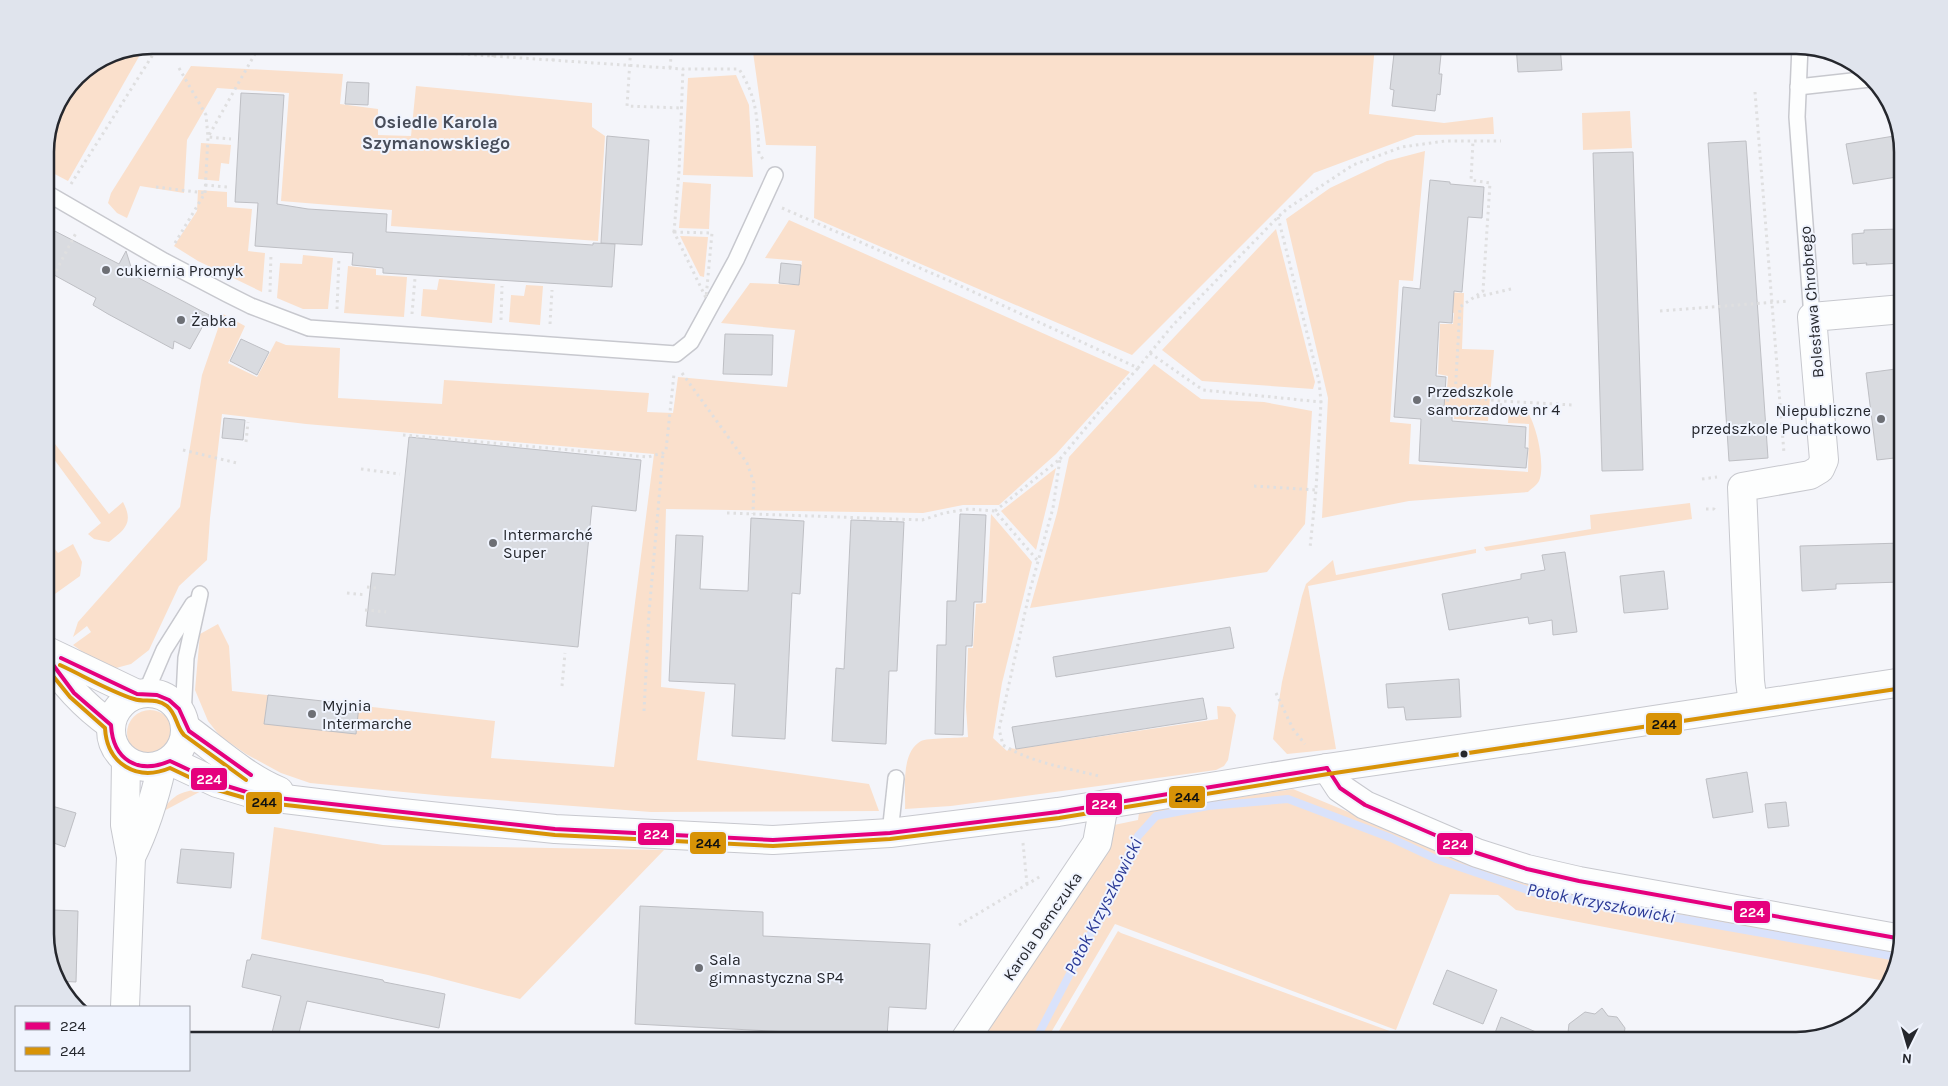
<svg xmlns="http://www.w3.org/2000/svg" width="1948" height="1086" viewBox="0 0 1948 1086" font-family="Karla,sans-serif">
<rect width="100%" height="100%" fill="#f4f5fa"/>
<g fill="#fae0cc">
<path d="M752,45H1375L1369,114L1444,123L1493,117L1494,134L1416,135L1314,173L1132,355L814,218L816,146L766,145Z"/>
<path d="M145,46L68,181L45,169V145L53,111L76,76L111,53Z"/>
<path d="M191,66L343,74L340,104L378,109V135L411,136L416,86L592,103V127L605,136L598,241L391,226L392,210L281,201L289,93L217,88L187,140L184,193L140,186L127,218L117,213L108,203L111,193Z"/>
<path d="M736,75L749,105L753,177L683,175L688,78Z"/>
<path d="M1630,111L1632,148L1583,150L1582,113Z"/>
<path d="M201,143L231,145L229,164L221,163L219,181L198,179Z"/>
<path d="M1425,151L1413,281L1399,280L1390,422L1411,424L1409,464L1528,472L1529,424L1508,423L1509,408L1525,409C1536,420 1546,466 1539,481C1537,485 1531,489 1528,492L1409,501L1322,518L1328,398L1286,219L1330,188L1387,161Z"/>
<path d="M683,182L711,184L709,229L679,228Z"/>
<path d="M198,190L227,192V207L252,209L248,251L265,253L262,292L198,261L174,246L197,211Z"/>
<path d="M789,220L1130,372L1056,454L999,505H963L923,513L666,509L661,687L705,692L697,760L869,784L879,811L651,812L445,796L310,783L281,773L246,754L220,736L208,721L195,690L200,634L218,624L229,646L232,691L495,721L491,758L614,767L654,454L306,424L222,414L210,518L207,560L179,586L149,650L131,664L116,668L101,665L73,645L91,632L87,626L73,637L78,622L180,507L202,375L223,314L245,326L228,363L257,377L276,341L286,345L340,348L338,398L442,404L444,380L649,393L647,412L673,413L678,377L787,387L795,330L721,323L750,283L799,285L802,261L765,258Z"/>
<path d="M1276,229L1315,382L1313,389L1202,381L1162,350Z"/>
<path d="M680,236L708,237L704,277L700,276Z"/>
<path d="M303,255L333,258L328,309H303L277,298L280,263L302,264Z"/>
<path d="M348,266L376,269V275L407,277L404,317L344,313Z"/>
<path d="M439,279L495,284L492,323L421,316L423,289L437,290Z"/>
<path d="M526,285L543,286L540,325L509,322L511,295L524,296Z"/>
<path d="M1443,292L1464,293L1462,349L1494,350L1488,421L1454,419L1455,408L1441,407L1434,388L1447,389L1448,376L1438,374L1440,324H1453L1454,313L1442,311Z"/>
<path d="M1154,364L1201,399L1264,402L1312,411L1305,524L1267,572L1030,608L1057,513L1069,457Z"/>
<path d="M45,431L109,514L123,502C134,523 125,529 109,542L94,539L88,534L101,523L45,447Z"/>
<path d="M1056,468L1036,550L1001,511Z"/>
<path d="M1690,503L1692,519L1486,551L1484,547L1591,529L1590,515Z"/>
<path d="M991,514L1032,562L1002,683L993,738L1007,751L1010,748L1016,749L1218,719L1217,706L1230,707L1236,715L1228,760L1224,766L1216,770L951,806L905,809C906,789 900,753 921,741C927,738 959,738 968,737L966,707L968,648H973L976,604L986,603Z"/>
<path d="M45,537L58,553L73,544L82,562L80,576L45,601Z"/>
<path d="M1476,549V553L1308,586L1336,749L1287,754L1273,739L1282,682L1302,596L1306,584L1333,560L1336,575Z"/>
<circle cx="150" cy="733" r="23"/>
<path d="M205,789L160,813C175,793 181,791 205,789Z"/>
<path d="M1293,789L1505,877L1590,899L1899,951L1890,982L1516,910L1498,895L1450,894L1396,1030L1115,924L1046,1041H973L1114,825L1138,820L1139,813Z"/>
<path d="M274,827L383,845L664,850L520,999L428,975L261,939Z"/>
<path d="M1118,931L1121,933L1417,1041H1053Z"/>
</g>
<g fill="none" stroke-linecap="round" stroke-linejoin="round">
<path stroke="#d9e2fb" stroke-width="8" d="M1035,1041L1101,914L1138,836L1156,816L1208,806L1288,799L1391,838L1436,859L1536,893L1897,957"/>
</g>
<g fill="#d9dbe0" stroke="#bebfc4">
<path d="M1395,45H1442L1439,74H1442L1440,95L1437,94L1435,111L1392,106L1394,90L1390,89Z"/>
<path d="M1516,45H1560L1562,70L1518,72Z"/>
<path d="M347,82L369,83L368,105L345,104Z"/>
<path d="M241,93L284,95L277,204L308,209L387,214L386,232L593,245V243L615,244L612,287L383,273V268L352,265L353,253L255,246L258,203L235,202Z"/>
<path d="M1900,135L1903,145V176L1853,184L1846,144Z"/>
<path d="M607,136L649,140L642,245L601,243Z"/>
<path d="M1746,141L1768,458L1729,461L1708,143Z"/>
<path d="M1633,152L1643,470L1602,471L1593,153Z"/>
<path d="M1430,180L1450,182V184L1484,187L1482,218L1468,217L1462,292L1454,291L1452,323L1439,322L1436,376L1446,377L1444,408L1452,409V421L1526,427L1525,448H1528L1526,468L1419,461L1421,419L1394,417L1403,287L1420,289Z"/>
<path d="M45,226L119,264L126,251L132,270L137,273L135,276L209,315L190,349L174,341L173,349L108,314L93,305L96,298L45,270Z"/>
<path d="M1900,229L1902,263L1866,265L1867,263L1853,264L1852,234L1864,233V230Z"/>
<path d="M781,263L801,265L799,285L779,283Z"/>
<path d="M725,334L773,335L772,375L723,374Z"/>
<path d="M241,339L269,352L257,375L230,361Z"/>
<path d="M1903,368V457L1877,460L1866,373Z"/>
<path d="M224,418L245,420L243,440L222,438Z"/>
<path d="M409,437L641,460L636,511L592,506L578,647L366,626L372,573L395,575Z"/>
<path d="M960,514L986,515L982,602H974L972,646H966L963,735L935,734L937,645H946L947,601H956Z"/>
<path d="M751,518L804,521L800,594L792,593L785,739L732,736L735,684L669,681L676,535L703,536L700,589L748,591Z"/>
<path d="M851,520L904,522L897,671H889L886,744L832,741L836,668L844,669Z"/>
<path d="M1902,543V582L1836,584V589L1802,591L1800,546Z"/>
<path d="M1565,552L1577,632L1553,635L1552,620L1529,624L1528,617L1449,630L1442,594L1521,579V574L1545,570L1542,555Z"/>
<path d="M1664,571L1668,609L1624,613L1620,576Z"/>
<path d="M1230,627L1234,648L1056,677L1053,657Z"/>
<path d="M1459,679L1461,717L1406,720L1404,707L1388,708L1386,684Z"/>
<path d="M268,695L359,705L356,734L264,724Z"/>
<path d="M1203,698L1207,719L1016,749L1012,727Z"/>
<path d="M1747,772L1753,812L1713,818L1706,779Z"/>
<path d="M1786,802L1789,826L1768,828L1765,804Z"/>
<path d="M45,804L76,813L65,847L45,840Z"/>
<path d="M181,849L234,853L231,888L177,883Z"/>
<path d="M640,906L763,912V936L930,944L926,1009L889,1007L887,1037L635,1024Z"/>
<path d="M53,910L78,911L76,982L57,981L45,941V911Z"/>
<path d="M252,954L383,980L384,982L445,994L439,1028L307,1001L297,1041H270L281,996L242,987L247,960H250Z"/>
<path d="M1447,970L1497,990L1483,1024L1433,1004Z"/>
<path d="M1602,1008L1608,1016L1617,1017L1625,1028L1623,1041H1567L1569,1024L1585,1012L1595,1014Z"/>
<path d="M1501,1017L1557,1041H1492Z"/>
</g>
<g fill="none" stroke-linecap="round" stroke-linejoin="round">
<g stroke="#c7c8ce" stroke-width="18">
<g id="service">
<path d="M1800,46L1797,117L1812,317"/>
<path d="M1798,87L1870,79"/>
<path d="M45,192L164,261L227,294L251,306L309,328L676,354L691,342L736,260L775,175"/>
<path d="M146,692L164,650L193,604"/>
<path d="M183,716L186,658L200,594"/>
<path d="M890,833L896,778"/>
</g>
</g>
<g stroke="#c7c8ce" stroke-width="30">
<g id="minor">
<path d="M1753,704L1750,681L1742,487L1810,475L1820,469L1824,460L1812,317L1903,309"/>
<path d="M1327,768L1340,788L1365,805L1477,853L1527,869L1579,881L1902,939"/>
<path d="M964,1041L1097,843L1104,805"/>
</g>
</g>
<g stroke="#c7c8ce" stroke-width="30">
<g id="tertiary">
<path d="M45,650L137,694"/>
<path d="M45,654C62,682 84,706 111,725"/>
<circle cx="148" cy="730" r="37"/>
<path d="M186,728C215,749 245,777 279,791"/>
<path d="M170,761L217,783L260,796L392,812L555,829L773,840L890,833L1058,812L1327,768L1562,734L1903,682"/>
<path d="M131,857C146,827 155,797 162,765"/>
<path d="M125,1007L131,857L125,825L126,761"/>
</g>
</g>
<g stroke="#dfdfe0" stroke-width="3" stroke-dasharray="2.5 4" stroke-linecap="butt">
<path d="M221,45L433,52L683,69H739C758,99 757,119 759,154L763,159"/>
<path d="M631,45L627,106L681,108"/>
<path d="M433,52L434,45"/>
<path d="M493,57V45"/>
<path d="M553,61V45"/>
<path d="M179,68L206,115L208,137L231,139"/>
<path d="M670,68L672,45"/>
<path d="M1755,92L1784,453"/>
<path d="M71,184L159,45"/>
<path d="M205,185L227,187"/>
<path d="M156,187L205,193"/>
<path d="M782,208L952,282L1138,368L1150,353L1203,390L1321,402L1316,490L1310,548"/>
<path d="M1278,217L1319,381L1321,402"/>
<path d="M674,232L712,233L706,298Z"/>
<path d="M674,232L679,172L683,69"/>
<path d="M175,243L205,193L208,137L256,52"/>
<path d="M56,271L76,233"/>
<path d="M270,292L271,253"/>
<path d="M1477,297L1511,289"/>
<path d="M337,309L339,258"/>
<path d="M1660,311L1789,301"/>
<path d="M412,314L415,278"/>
<path d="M501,320L502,286"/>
<path d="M550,324L552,290"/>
<path d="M1150,353L1173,325L1278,217L1288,208L1353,165L1402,147L1445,141H1501"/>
<path d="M682,373L747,463L754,483L753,514"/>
<path d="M1433,394L1501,401L1573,405"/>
<path d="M1455,397L1460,307L1483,291L1490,183L1471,180L1473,141"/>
<path d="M1447,408L1448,396"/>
<path d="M1500,412L1501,401"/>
<path d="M403,435L648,457L663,453L666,450L674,374"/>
<path d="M246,442L248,422"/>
<path d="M183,450L237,463"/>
<path d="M1060,459L1104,406L1138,368"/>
<path d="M361,469L400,474"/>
<path d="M1702,479L1717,477"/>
<path d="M1254,486L1316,490"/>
<path d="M1706,509H1714L1716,511"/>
<path d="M995,511L1060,459L1053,508L1030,590L999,729L1003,745C1032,763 1067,768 1099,776"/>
<path d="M727,513L922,520L944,513L969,509L995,511L1038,561"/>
<path d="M367,587L376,588"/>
<path d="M347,593L366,595"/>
<path d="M365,610L386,612"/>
<path d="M562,686L565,653"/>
<path d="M1276,693L1293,729L1305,744"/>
<path d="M644,711L649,613L663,453"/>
<path d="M1023,843L1027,884"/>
<path d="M959,925L1041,876"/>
</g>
<use href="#service" stroke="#fdfefe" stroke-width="15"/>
<use href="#minor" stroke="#fdfefe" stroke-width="28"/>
<use href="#tertiary" stroke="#fdfefe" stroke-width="28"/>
<g stroke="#f0f4fe" stroke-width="8">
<g id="bus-1">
<path d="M45,654L74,693L111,725C113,760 138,775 170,761L217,783L260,796L555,829L773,840L890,833L1058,812L1327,768"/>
<path d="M61,658L137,694L157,695L169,700L179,709L189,731L251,775"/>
<path d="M1327,768L1340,788L1365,805L1477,853L1527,869L1579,881L1902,939"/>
</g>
</g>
<g stroke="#f0f4fe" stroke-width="8">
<g id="bus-2">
<path d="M60,665C84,676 109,691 134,699C145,703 155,697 167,706C177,714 176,727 184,735L246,780"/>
<path d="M45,666L70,697L105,728C107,764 137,782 170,768L214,789L259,802L555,835L773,846L890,839L1059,818L1328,774L1903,688"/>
</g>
</g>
<use href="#bus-1" stroke="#e5007d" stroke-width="4"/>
<use href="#bus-2" stroke="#d89307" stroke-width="4"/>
</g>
<g fill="#6d6f75" stroke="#f0f4fe" stroke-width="2">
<circle cx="106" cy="270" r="5"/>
<circle cx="181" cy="320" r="5"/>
<circle cx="1417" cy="400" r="5"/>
<circle cx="1881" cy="419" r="5"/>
<circle cx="493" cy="543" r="5"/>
<circle cx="312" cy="714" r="5"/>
<circle cx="699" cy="968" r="5"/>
</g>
<circle fill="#25272d" stroke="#f0f4fe" stroke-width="2" cx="1464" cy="754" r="4.5"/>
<g text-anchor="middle" stroke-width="4" stroke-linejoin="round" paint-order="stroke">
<g font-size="16" fill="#25272d" stroke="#f0f4fe" text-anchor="start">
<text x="116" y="276">cukiernia Promyk</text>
<text x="191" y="326">Żabka</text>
<text x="1427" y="397">Przedszkole<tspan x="1427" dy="18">samorzadowe nr 4</tspan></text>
<text x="1871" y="416" text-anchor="end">Niepubliczne<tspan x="1871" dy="18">przedszkole Puchatkowo</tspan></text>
<text x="503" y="540">Intermarché<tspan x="503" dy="18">Super</tspan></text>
<text x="322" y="711">Myjnia<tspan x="322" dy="18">Intermarche</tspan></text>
<text x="709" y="965">Sala<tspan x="709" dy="18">gimnastyczna SP4</tspan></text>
</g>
<g font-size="16" fill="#25272d" stroke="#f0f4fe">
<text transform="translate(1811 302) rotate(-95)" y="6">Bolesława Chrobrego</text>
<text transform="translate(1042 926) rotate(-56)" y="6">Karola Demczuka</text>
</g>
<g font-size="18" font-weight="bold" fill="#484d5a" stroke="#f0f4fe">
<text x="436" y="128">Osiedle Karola<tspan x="436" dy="21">Szymanowskiego</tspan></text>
</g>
<g font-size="18" font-style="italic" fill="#2b3a96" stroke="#f0f4fe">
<text transform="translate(1601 903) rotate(11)" y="6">Potok Krzyszkowicki</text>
<text transform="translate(1103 906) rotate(-63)" y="6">Potok Krzyszkowicki</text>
</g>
</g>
<path d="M0 0H1948V1086H0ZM152 54H1796A98 98 0 0 1 1894 152V934A98 98 0 0 1 1796 1032H152A98 98 0 0 1 54 934V152A98 98 0 0 1 152 54Z" fill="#e0e4ed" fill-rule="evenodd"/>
<path fill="none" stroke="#25272d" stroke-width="2.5" d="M152 54H1796A98 98 0 0 1 1894 152V934A98 98 0 0 1 1796 1032H152A98 98 0 0 1 54 934V152A98 98 0 0 1 152 54Z"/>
<g stroke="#f0f4fe" stroke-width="2">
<rect x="1645" y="712" width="38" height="24" rx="5" fill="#d89307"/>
<rect x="190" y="767" width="38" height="24" rx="5" fill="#e5007d"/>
<rect x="1168" y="785" width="38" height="24" rx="5" fill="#d89307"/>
<rect x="245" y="791" width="38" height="24" rx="5" fill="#d89307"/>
<rect x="1085" y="792" width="38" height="24" rx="5" fill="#e5007d"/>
<rect x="637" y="822" width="38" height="24" rx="5" fill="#e5007d"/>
<rect x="689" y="831" width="38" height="24" rx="5" fill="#d89307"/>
<rect x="1436" y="832" width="38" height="24" rx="5" fill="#e5007d"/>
<rect x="1733" y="900" width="38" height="24" rx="5" fill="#e5007d"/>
</g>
<g font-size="14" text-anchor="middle" font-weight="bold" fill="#fff">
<text x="209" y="784">224</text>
<text x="1104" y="809">224</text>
<text x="656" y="839">224</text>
<text x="1455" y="849">224</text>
<text x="1752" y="917">224</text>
</g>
<g font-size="14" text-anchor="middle" font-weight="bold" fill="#111">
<text x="1664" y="729">244</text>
<text x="1187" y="802">244</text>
<text x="264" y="807">244</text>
<text x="708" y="848">244</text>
</g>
<rect x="15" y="1006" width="175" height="65" fill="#f0f4fe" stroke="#9fa2aa"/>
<rect x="25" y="1022" width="25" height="8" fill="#e5007d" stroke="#9fa2aa"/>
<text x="60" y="1031" font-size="15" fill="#25272d">224</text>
<rect x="25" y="1047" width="25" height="8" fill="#d89307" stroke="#9fa2aa"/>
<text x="60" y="1056" font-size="15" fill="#25272d">244</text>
<g transform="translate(1908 1046) rotate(185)" stroke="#f0f4fe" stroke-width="4" paint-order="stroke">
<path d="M0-4L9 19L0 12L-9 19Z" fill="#25272d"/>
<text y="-8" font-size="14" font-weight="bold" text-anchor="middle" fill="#25272d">N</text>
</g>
</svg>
